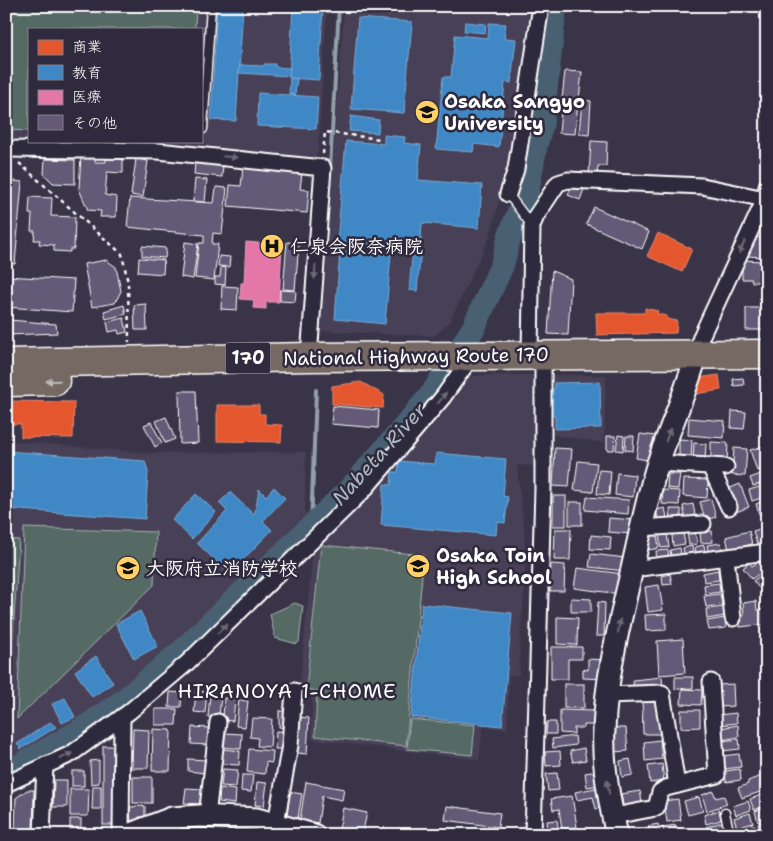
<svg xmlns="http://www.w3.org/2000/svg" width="773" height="841" viewBox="0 0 773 841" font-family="'Shantell Sans','Klee One',sans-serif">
<rect width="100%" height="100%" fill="#3a3449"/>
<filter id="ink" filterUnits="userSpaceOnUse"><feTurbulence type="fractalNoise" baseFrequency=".02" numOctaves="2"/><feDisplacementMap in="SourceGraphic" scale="10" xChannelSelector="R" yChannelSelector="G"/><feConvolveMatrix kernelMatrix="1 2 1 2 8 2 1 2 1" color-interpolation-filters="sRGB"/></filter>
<g filter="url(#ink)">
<g fill="#473f57" fill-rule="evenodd">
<path d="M6,6H327L318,153L311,161L6,142ZM29,29H201V141H29Z"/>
<path d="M344,6H532L509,176L497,209L490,236L450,321L435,336L321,331Z"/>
<path d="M486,375H606L604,443L548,434L537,466L517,465L525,540V583L521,627L519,675H509L507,729L483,727L479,760L311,739L312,694L299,692L313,548L464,377Z"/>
<path d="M6,440L146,453L306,452L305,515L196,622L78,726L34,752L6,765Z"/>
</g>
<g fill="#546a65" stroke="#aab4b2">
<path d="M6,6H196L195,29H29V131L6,130Z"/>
<path d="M24,528L156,532L154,585L17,719Z"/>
<path d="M6,539L19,540L9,699H6Z"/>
<path d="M321,545L424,555L406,746L315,736L317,691L306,689Z"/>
<path d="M295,603L303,606L299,642L297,644L275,638L270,614Z"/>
<path d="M410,719L475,725L472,755L407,749Z"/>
</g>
<g fill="#e4572e" stroke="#ec896d">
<path d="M658,233L692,249L682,272L647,256Z"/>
<path d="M645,308L658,311L657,314L667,316V319L677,321L676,333L597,335L596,313H645Z"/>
<path d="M719,375L721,390L695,394L698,378Z"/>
<path d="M361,382L384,395L383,408L332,404V386Z"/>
<path d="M6,401L74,402L73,438L21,437V424H6Z"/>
<path d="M217,405H259V414H265V424L282,425L281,442L217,441Z"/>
</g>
<g fill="#3f88c5" stroke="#79acd6">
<path d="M217,6H243L236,121L211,120Z"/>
<path d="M293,6H323L319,80L289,78Z"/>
<path d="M371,6H391L390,15L370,13Z"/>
<path d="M358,18L412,22L404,113L351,109Z"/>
<path d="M465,22L486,24L485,33L464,31Z"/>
<path d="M489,23L506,24L504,38L516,39L511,83L505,82L499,147L474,144L473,152L436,149L443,77H451L455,35L488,38Z"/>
<path d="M264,64H275V67L290,68L289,76L239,73L240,65L264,66Z"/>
<path d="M290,78L297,79L295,95H289Z"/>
<path d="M258,93L318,97L316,129L257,126Z"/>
<path d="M351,116L379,120L378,133L349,131Z"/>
<path d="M384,135L405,137L404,143L421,145L418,180L482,185L479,228L422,223L421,242L413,241V248L337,242L346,141L384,144Z"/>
<path d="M413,248L421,249L417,291L409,290Z"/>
<path d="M340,250L391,254L385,324L335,319Z"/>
<path d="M600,382L601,428L555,429V416H550V389H555L554,383Z"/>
<path d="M6,451L145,461L148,472L145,519L6,509Z"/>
<path d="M436,453L506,459L503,496L508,497L505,523L497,522L496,535L381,525L384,484L391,485L392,472H398L399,461L435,464Z"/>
<path d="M274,487L285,498L263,521L272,530L229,574L197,543L227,511L219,503L230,492L253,514L255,512L259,489L266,496Z"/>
<path d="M196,494L216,512L192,539L172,520Z"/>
<path d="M422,604L512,613L502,726L411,717Z"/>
<path d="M140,611L158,646L134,659L116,624Z"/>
<path d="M96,656L113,683L92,697L75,671Z"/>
<path d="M65,698L75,717L62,723L52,704Z"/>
<path d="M50,722L56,727L21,749L17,744Z"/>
</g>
<path fill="#e377a8" stroke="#eba0c2" d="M246,242L282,245L279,302H266V309L253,308L254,300L240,299L241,283H244Z"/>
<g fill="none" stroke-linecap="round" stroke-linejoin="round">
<g stroke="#92a0aa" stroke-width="4">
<path d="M330,169L339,6"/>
<path d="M311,527L316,390"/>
</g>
<path stroke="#496172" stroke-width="24" d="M6,771L16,768L78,732L122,702L184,649L350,489L401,431L432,394L474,327L502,265L510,235L527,192L535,148L542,122L555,6"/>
</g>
<g fill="#645a77" stroke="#fff">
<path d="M565,71L582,72L579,100L562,99Z"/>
<path d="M582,100L591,101L589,135L579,134Z"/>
<path d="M562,101L578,102L575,134L559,133Z"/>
<path d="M591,141L607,142L606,166H598L597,177L589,176Z"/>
<path d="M81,156L95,157V162H106V157L123,158V173L107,172L105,195L117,197L116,217H100L101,211L88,210L79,189Z"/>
<path d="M45,159L75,160V184L53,183L44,174Z"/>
<path d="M136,159L148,161L143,197L131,195Z"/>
<path d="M195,163L223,165L222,177L194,174Z"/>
<path d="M243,168L302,173L300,189L309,190L307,213L228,206L230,185L241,186Z"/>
<path d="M195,179L207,180L205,202L193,201Z"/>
<path d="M6,180L22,182L15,264L6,263Z"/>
<path d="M573,184L584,189L580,200L568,195Z"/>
<path d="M216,187L227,188L222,234L213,233L212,244H218L214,280L195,278L199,243H204V235L127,227L130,198L214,203Z"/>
<path d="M30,197L52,198L51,216L75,217L74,249H70V252L54,251V245L39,244L40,240H34L35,231H31L32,214H29Z"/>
<path d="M594,207L649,232L642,249L586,224Z"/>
<path d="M757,237L765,238L763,257L748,256Z"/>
<path d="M185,242L198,244L193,279L181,277Z"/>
<path d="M287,242L299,243L295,290L283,289Z"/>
<path d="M142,246L166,248L165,258L142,256Z"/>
<path d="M219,256L230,257L229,267L218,266Z"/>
<path d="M139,258L164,260L163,274L138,272Z"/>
<path d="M106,260L116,267L121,291L115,303L92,307L84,264Z"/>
<path d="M742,260L760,261L759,282H752V279H742Z"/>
<path d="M221,267L226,268L225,285L215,284V277H220Z"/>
<path d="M552,271L571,279L568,335L548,334Z"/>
<path d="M6,276L74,280L72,312L6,307Z"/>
<path d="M222,286L238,287L237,310L221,309Z"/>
<path d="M280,290L296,291L295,302L280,301Z"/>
<path d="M146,304L147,330H135L134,305Z"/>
<path d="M124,305L126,314L106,319L104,311Z"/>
<rect x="746" y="308" width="21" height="22"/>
<path d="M124,318L127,332L119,334L118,330L109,332L107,322Z"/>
<path d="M9,320L56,324L57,333L9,335Z"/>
<path d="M743,378L744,385L734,386L733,379Z"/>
<path d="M179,391H196L198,443L180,444Z"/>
<path d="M333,406L379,410L378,428L331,424Z"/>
<path d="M732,411L746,412L744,429L731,428Z"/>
<path d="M166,417L175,439L165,443L156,421Z"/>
<path d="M689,418L725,421L724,438L688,435Z"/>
<path d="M151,422L162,443L155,447L144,425Z"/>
<path d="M640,434L656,436L653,461L636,458Z"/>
<path d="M618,435L624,436L623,451L616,450Z"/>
<path d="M607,436H615L614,450H607Z"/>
<path d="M626,436H634L633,451L625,450Z"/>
<path d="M679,439L692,440L691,461H679Z"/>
<path d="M711,442L728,443L727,463H711Z"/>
<path d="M694,443L706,444L705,462L693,461Z"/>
<path d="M767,445V457L763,458L766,468L757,471L750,450Z"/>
<path d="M555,448L572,449L569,487L553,486Z"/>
<path d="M734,448L747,449L745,476L732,475Z"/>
<path d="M578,461L597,463L593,492L574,490Z"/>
<path d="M599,470L611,471L609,495L597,494Z"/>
<path d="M767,472V482L753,486L750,478Z"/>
<path d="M617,473L635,475L633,497L615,495Z"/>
<path d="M668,474H680L678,489L667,488Z"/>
<path d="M684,479L708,480L707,498L683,496Z"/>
<path d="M740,484L749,507L736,512L728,489Z"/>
<path d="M766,485L767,496L752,501L749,490Z"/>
<path d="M663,490L680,491L679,505L662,504Z"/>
<rect x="553" y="496" width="13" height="30"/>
<path d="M587,497L629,500L628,514L585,510Z"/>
<path d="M711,499L716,517L705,520L700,502Z"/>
<path d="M767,500V512L759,514L756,504Z"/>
<rect x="569" y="502" width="13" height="23"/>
<path d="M693,504L696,520L686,522L683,506Z"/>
<path d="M665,508L668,522L659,524L656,510Z"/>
<path d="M670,509H681V522H671Z"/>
<path d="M609,518L634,520L632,534L608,532Z"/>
<path d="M555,529H571L570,560H554Z"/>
<path d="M760,529L766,544L758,547L753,531Z"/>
<path d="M695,531L697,544L689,545L687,532Z"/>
<path d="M712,531L713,542L701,543L700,532Z"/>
<path d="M749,531L752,544L729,550L726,537Z"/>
<path d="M683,533L685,544L673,546L672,535Z"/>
<path d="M667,534L669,547L661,548L659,535Z"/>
<path d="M591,535L611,537L610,550L590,549Z"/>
<path d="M657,535L659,548L649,550L647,537Z"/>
<path d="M721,543L723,554L709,556L707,545Z"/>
<path d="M704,545L706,556L697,558L695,547Z"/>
<path d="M692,546L694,558L685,559L683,548Z"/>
<path d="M680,548L682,560L672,561L670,550Z"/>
<path d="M668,550L669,560L657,562L656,551Z"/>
<path d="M591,554L626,558L625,571L589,567Z"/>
<path d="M759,562L765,569L752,579L743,568L749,563L752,566Z"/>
<path d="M551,564L565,565L564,591H550Z"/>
<path d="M577,568L623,574L620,594L574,588Z"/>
<path d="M718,570L719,580L704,582L703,573Z"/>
<path d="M767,570V581L759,588L753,581Z"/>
<path d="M670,574L672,584L663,585L662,576Z"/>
<path d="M719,583L720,592L705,594L704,585Z"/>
<path d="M659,585L663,610L648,612L645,587Z"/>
<path d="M720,594L722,605L706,607L704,596Z"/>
<path d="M571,598L591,599V612H571Z"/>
<path d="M756,601L757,610L767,609V624L740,627L739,616H744L743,603Z"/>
<path d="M598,602L605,603L604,636H596Z"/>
<path d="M724,607L725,616L707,619L706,609Z"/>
<path d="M666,614V630L646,631L645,615Z"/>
<path d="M557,617L578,618L577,645L557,644Z"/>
<path d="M725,618L726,628L709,630L707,621Z"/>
<path d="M683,639L685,673L659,675L657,641Z"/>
<path d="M551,647H582V659H568V679H551Z"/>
<path d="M588,659L605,660L604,679L583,678V669L588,670Z"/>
<path d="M662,677L663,689L634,692L633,680Z"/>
<path d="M675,677H693V688L675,689Z"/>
<rect x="564" y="684" width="20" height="24"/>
<path d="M733,684L734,706L720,707L719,685Z"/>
<path d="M682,689L702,690L701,705L681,704Z"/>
<path d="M196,691L207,692L205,713L194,712Z"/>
<path d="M170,692L182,693L181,707H169Z"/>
<path d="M210,694L221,695L219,718L208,717Z"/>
<path d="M642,697H659L660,734H643Z"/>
<path d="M224,698L235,699L233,721L223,720Z"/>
<path d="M239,700L248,701L245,727L236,726Z"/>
<path d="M155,709H177L176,725H155Z"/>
<path d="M560,710L594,711V725H584V728H574V734L560,733Z"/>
<path d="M681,710H700V727L681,728Z"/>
<path d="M279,711H290L289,728L279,727Z"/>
<path d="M736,713L737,723L720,725L719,715Z"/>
<path d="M299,717L309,718L307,754L297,753Z"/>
<path d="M252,718L272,719L270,747L257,746L258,738L250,737Z"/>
<path d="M547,722H556V734H546Z"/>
<path d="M738,725L739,737L721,740L720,728Z"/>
<path d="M192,727L209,728L208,745L191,744Z"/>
<path d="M612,728H626L628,751L613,752Z"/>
<path d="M133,729L149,730L148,768H132Z"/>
<path d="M153,729L171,730L170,771H152Z"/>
<path d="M276,731L287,732L286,749H275Z"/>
<path d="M224,733L242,734L241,749L223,747Z"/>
<path d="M575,736L576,745L553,748L552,739Z"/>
<path d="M739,739L740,749L722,751L721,741Z"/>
<path d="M660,740L662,759L645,761L644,742Z"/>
<rect x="103" y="746" width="15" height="79"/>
<path d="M584,748L586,760L573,762L570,751Z"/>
<path d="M223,749L240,751L239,765L221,764Z"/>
<path d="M249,749L273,751L272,763L266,762L265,774L247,772Z"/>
<path d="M560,751L561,765L546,766L545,752Z"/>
<path d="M739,754L741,767L724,769L722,756Z"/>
<path d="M188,759L206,760L205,773L188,771Z"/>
<path d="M630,759L633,775L622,777L620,761Z"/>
<path d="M99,760V783L91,784L90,761Z"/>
<path d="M662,764L664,781L650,783L648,766Z"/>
<path d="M223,769L238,770L236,787L221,786Z"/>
<path d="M740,769L741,780L726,782L725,771Z"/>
<rect x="72" y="771" width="12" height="15"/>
<path d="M598,771L601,785L587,787L585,773Z"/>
<path d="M557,773L559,790L548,791L546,774Z"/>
<path d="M242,775H253L251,792L241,791Z"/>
<path d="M761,776L766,790L742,798L738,788L748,784V781Z"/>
<rect x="133" y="777" width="19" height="26"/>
<path d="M54,780H67V807H53Z"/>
<path d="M257,782L267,783L264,806L255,805Z"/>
<path d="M306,782L344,789L342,800L322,796L318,823L300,820Z"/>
<path d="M93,786H101V809H92Z"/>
<path d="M601,787L605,807L596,809L593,797L577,800L575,792Z"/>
<path d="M186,788L202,789L201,804L184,803Z"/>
<path d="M220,788L236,790L235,804L219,802Z"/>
<path d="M70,789H89L88,816H70Z"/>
<path d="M27,790H34L33,833L15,832L16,798Z"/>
<path d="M640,791L643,808L624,811L621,794Z"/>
<path d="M713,791L716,798L724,796L727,804L707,811L702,795Z"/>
<path d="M290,792L302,794L298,818L287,816Z"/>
<path d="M767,793V805L754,810L750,799Z"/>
<path d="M572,796L577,827L562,829L559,809L553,810L551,799Z"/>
<path d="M699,797L703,811L688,815L684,801Z"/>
<path d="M678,799L681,820L667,822L664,801Z"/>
<path d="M748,801L751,810L736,815L733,806Z"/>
<path d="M145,806V817H139V824H131L130,807Z"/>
<path d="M447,806L500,813L498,827L445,820Z"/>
<path d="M767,807V819L758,822L755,811Z"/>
<path d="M343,808L367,813L362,835H338Z"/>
<path d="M719,810L721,820L706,824L704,815Z"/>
<rect x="6" y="811" width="6" height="20"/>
<path d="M750,813L753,823L737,828L734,818Z"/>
<rect x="70" y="819" width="11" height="16"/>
<path d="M557,820L559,833L548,834L547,821Z"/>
<path d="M767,821V830L760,832L758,824Z"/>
<path d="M722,822L725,830L708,835L706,827Z"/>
<path d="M658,824L661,835H650L648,826Z"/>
<path d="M676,825L677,835H664L663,827Z"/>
<path d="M755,825L758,835H749L746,828Z"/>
<path d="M646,828L647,835H631L630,831Z"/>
</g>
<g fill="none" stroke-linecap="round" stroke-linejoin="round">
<g stroke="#fff" stroke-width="11">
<g id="lane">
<path d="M203,129L211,6"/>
<path d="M508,194L532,226"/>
<path d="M725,813L730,835"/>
</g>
</g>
<g stroke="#fff" stroke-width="19">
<g id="street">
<path d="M6,149L158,151L323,168L309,357"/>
<path d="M508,194L516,169L541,6"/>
<path d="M530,355L532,226L536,216L558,183L568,180L702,186L765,199"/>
<path d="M696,356L701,337L765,199L767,186"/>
<path d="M658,463L726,467"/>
<path d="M710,466L729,507"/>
<path d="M640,528L703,524"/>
<path d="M726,558L733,618"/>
<path d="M632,569L767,552"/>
<path d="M608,695L662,693L677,785"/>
<path d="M6,784L71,754L129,712L187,663L363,491L443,397L472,356"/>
<path d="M207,816L218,722"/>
<path d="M614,816L656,808L660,792L666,788L717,775L711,682"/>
<path d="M172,818L173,835"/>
<path d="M276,823L290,745L294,691"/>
<path d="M42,835L45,765"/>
<path d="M121,835L122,717"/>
<path d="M533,835L543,489V354"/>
</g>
</g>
<g stroke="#fff" stroke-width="25">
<g id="secondary">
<path d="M128,835L172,818L199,816L257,819L314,835"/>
<path d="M617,835C609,801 602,764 604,730C606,676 620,622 632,569C640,534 647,498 658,463C670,427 686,392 696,356"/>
</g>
</g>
<g stroke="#fff" stroke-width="31">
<g id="highway">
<path d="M6,363L309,357L767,354"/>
<path d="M6,382L55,381"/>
</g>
</g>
<g stroke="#fff" stroke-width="2.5" stroke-dasharray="4 4" stroke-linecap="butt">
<path d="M323,154L325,132L380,139"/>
<path d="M19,163L122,254L128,283L129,342"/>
</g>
<use href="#lane" stroke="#2f2a3d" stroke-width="8"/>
<use href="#street" stroke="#2f2a3d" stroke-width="15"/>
<use href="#secondary" stroke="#2f2a3d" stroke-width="21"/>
<use href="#highway" stroke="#766964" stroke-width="28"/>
</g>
<defs><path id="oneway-solid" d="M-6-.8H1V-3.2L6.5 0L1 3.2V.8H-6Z" transform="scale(1.25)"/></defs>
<g fill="#6d6a77">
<use href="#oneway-solid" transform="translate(230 157) rotate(5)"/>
<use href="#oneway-solid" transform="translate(742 247) rotate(115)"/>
<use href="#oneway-solid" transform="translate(315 272) rotate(94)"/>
<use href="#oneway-solid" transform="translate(442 398) rotate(-52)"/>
<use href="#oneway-solid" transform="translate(668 435) rotate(-70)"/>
<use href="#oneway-solid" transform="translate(619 626) rotate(-81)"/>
<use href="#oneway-solid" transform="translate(222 629) rotate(-45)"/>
<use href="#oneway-solid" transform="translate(66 756) rotate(-26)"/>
<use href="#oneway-solid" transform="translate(608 787) rotate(-100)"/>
</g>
<use fill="#c1bcb9" href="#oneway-solid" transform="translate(53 381) rotate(178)"/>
</g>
<defs>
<g id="university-disc" transform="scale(1.25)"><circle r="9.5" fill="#ffd166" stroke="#2f2a3d"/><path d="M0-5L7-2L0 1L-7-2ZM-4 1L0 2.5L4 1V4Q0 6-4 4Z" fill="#111"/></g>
<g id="hospital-disc" transform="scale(1.25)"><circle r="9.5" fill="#ffd166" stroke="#2f2a3d"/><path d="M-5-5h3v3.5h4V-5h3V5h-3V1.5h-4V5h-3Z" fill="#111"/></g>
<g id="school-disc" transform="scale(1.25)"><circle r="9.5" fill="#ffd166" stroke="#2f2a3d"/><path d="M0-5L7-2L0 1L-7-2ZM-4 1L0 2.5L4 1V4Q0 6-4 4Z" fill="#111"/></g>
</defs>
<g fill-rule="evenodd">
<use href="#university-disc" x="427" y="112"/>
<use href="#hospital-disc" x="272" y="246"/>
<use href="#school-disc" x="418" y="566"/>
<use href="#school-disc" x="128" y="568"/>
</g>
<g text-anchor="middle" stroke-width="5" stroke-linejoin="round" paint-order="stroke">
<rect fill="#2f2a3d" stroke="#c1bfc5" stroke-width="1" x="225.5" y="342.5" width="45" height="31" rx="4"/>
<g font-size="18" font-weight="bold" fill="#fff">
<text x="248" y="364">170</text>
</g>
<g font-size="19" font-weight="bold" fill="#fff" stroke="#2f2a3d" text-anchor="start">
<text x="444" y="108">Osaka Sangyo<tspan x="444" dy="22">University</tspan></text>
<text x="290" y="253">仁泉会阪奈病院</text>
<text x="436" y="562">Osaka Toin<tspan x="436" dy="22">High School</tspan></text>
<text x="146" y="575">大阪府立消防学校</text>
</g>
<g font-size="19" fill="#fff" stroke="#2f2a3d">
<text transform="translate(416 356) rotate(-1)" y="7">National Highway Route 170</text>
</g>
<g font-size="20" font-style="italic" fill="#adb8c0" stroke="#2f2a3d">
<text transform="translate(379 454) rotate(-48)" y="7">Nabeta River</text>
</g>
<g font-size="20" letter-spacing="1" fill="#fff" stroke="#2f2a3d">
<text x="287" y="698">HIRANOYA 1-CHOME</text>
</g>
</g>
<rect width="773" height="841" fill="none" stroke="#2f2a3d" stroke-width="25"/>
<rect x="12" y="12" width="748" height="816" fill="none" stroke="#fff" stroke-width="2" filter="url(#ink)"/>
<rect x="28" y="28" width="175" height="115" fill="#2f2a3d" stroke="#827f8b"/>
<rect x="38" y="40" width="25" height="15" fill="#e4572e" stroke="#827f8b"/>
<text x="72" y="52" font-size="15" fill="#ffffff">商業</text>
<rect x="38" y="65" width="25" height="15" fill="#3f88c5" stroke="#827f8b"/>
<text x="72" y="78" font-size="15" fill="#ffffff">教育</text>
<rect x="38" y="90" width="25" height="15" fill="#e377a8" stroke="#827f8b"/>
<text x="72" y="102" font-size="15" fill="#ffffff">医療</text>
<rect x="38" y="115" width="25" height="15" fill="#645a77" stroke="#827f8b"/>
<text x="72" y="128" font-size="15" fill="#ffffff">その他</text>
</svg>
